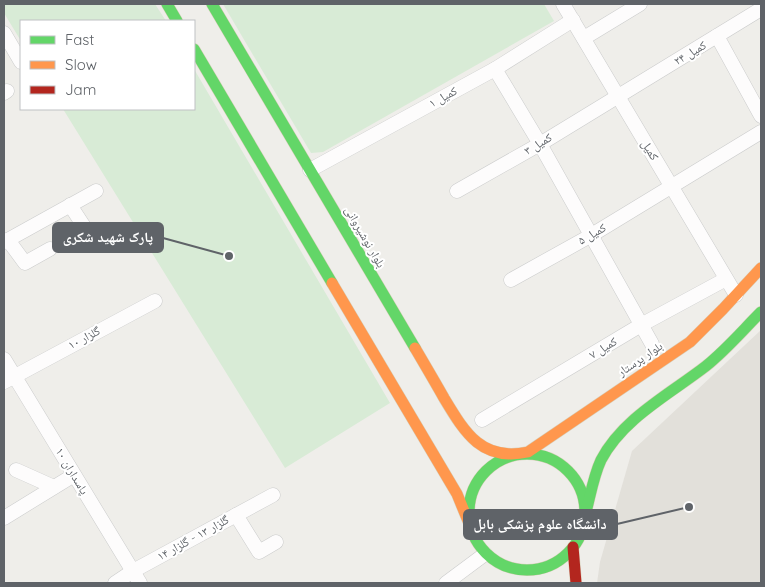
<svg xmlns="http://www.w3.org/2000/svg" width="765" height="587" viewBox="0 0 765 587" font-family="Quicksand,'Noto Naskh Arabic',sans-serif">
<rect width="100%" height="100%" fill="#efeeea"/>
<path fill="#e2e0da" d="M761,330V583H597L600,562L632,451Z"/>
<g fill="#d8ebd6">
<path d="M4,4H155L166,21H21V41L4,13Z"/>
<path d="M223,4H544L554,21L323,152L311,153Z"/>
<path d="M194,69L390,403L285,468L63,109H194Z"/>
</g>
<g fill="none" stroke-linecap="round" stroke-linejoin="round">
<g stroke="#cbcccc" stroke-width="15">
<g id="street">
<path d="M563,4L736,295"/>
<path d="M4,33L21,62"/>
<path d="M717,36L761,116"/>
<path d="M584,38L640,4"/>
<path d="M495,69L540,144L652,344"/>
<path d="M4,93L7,91"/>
<path d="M310,170L495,69L573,20"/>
<path d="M457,191L540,144L761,9"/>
<path d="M70,205L87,231"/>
<path d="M8,240L25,263L50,249"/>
<path d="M4,242L96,191"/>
<path d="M511,280L590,236L761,132"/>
<path d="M4,359L140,583"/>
<path d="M4,382L155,301"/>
<path d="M482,420L641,325L726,279"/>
<path d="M16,470L54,487"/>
<path d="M236,515L259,552L276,542"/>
<path d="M4,518L74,475"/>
<path d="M115,583L133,571L273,495"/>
<path d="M446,583L485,554"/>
</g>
</g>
<g stroke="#d7ceb8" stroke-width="12">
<g id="fast">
<path d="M167,4L177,21"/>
<path d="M212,4L415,348"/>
<path d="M194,49L332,283"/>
<circle cx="527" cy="512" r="58"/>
<path d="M587,508C591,492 594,475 601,460C623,418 670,394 706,366C726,350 743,330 761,312"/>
</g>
</g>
<g stroke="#d7ceb8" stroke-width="12">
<g id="slow">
<path d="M332,283L457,494L471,528"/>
<path d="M415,348C425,365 435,382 444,398C465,433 482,462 528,452L690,342L723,309L761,268"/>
</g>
</g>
<g stroke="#d7ceb8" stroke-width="12">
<path id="jam" d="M573,547L576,583"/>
</g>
<use href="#street" stroke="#fdfcfc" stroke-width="14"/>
<use href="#fast" stroke="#63d668" stroke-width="11"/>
<use href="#slow" stroke="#ff974d" stroke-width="11"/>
<use href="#jam" stroke="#b3261e" stroke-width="11"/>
</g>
<g text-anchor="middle" stroke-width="4" stroke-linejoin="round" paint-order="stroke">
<g font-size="12" fill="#5f6368" stroke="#fff">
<text transform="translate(690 53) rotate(-31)" y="4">کمیل ۲۴</text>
<text transform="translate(443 97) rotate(-29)" y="4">کمیل ۱</text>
<text transform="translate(538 144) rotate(-31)" y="4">کمیل ۳</text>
<text transform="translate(650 150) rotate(59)" y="4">کمیل</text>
<text transform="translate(592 234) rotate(-30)" y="4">کمیل ۵</text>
<text transform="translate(365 237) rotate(60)" y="4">بلوار نوشیروانی</text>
<text transform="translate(84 338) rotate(-28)" y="4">گلزار ۱۰</text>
<text transform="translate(603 348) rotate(-31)" y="4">کمیل ۷</text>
<text transform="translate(640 359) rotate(-34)" y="4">بلوار پرستار</text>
<text transform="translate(72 471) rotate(59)" y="4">پاسداران ١٠</text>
<text transform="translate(193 538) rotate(-29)" y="4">گلزار ۱۳ - گلزار ۱۴</text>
</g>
</g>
<path fill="none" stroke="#5f6368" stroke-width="2" d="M229 256L163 238M689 507L617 524"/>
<g fill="#5f6368" stroke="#fff" stroke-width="2">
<circle cx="229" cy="256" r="5"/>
<circle cx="689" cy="507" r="5"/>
</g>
<g fill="#5f6368" stroke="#5f6368" stroke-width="2">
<rect x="53" y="223" width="110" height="29" rx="5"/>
<rect x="464" y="510" width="153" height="29" rx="5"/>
</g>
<g font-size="14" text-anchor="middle" font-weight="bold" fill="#fff">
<text x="108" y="242">پارک شهید شکری</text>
<text x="540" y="529">دانشگاه علوم پزشکی بابل</text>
</g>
<rect width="765" height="587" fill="none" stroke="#5f6368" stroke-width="10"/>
<rect x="20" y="20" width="175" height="90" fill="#ffffff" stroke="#bfc1c3"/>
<rect x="30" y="36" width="25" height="8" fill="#63d668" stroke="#bfc1c3"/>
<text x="65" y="45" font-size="15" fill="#5f6368">Fast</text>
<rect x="30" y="61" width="25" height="8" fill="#ff974d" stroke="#bfc1c3"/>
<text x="65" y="70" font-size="15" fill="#5f6368">Slow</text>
<rect x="30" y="86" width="25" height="8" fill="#b3261e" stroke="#bfc1c3"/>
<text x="65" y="95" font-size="15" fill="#5f6368">Jam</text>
</svg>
